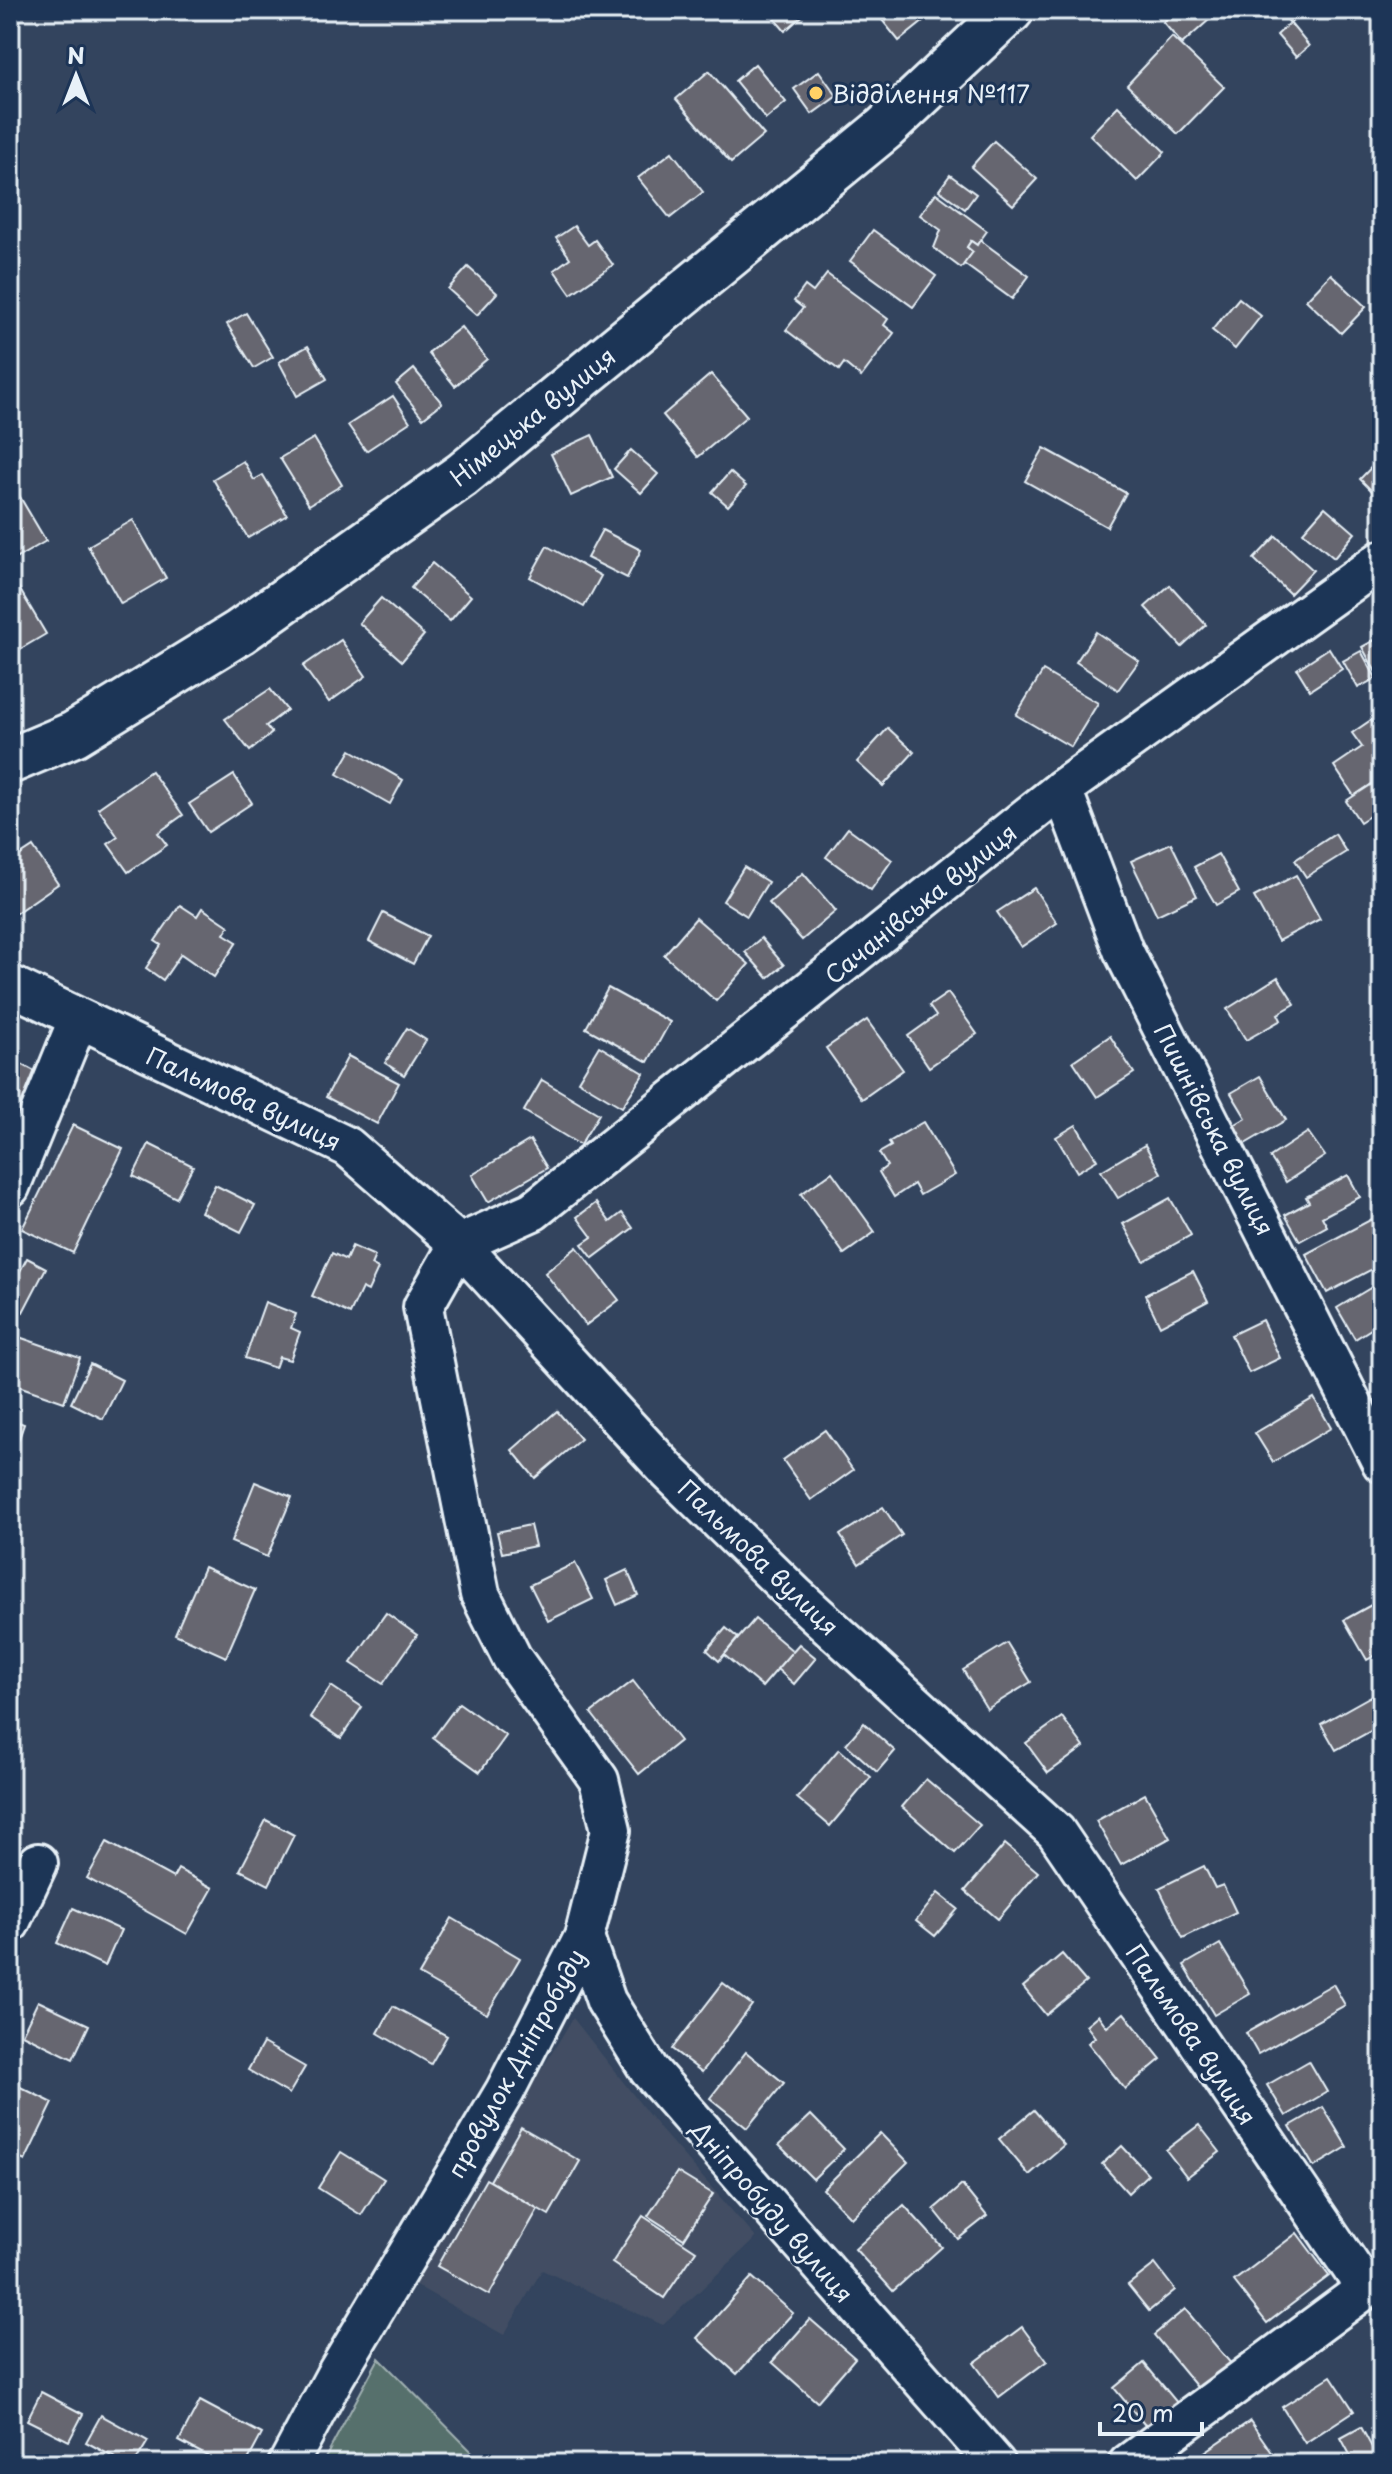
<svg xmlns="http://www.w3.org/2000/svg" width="1392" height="2474" font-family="'Playpen Sans',sans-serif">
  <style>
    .built { fill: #424e63 }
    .green { fill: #57706c; stroke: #a0b0b2; stroke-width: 2 }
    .building { fill: #666670; stroke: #e8f1f8; stroke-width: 2 }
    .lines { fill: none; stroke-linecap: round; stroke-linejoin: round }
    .street-casing { stroke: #e8f1f8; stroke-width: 44 }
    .secondary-casing { stroke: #e8f1f8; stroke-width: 50 }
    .street { stroke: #1d3557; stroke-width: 38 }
    .secondary { stroke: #1d3557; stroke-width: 44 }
    .poi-dot { fill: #ffd166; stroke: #1d3557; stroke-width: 3 }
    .labels { text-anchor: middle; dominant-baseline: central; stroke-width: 6; stroke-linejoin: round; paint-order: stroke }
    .poi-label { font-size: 24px; fill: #e8f1f8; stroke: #1d3557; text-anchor: start }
    .street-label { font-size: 24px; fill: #e8f1f8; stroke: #1d3557 }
  </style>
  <rect width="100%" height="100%" fill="#33445e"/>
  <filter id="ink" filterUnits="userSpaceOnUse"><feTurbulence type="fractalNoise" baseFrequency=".0125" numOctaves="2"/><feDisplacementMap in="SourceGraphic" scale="16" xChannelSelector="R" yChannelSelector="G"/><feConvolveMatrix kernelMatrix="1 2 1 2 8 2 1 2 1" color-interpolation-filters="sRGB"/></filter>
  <g filter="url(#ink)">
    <path class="built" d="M573 2018 660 2129 756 2238 663 2325 542 2270 504 2335 412 2283Z"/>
    <path class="green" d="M379 2358 484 2464H322Z"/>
    <g class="building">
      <path d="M767 10H809L785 31Z"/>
      <path d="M874 10H916L924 21 899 41Z"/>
      <path d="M1177 10H1218L1219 11 1182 44 1163 22Z"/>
      <path d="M1280 10H1308L1290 23Z"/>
      <path d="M1290 23 1309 46 1296 57 1277 35Z"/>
      <path d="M1172 37 1224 87 1178 134 1127 85Z"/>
      <path d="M755 64 786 102 766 119 735 81Z"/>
      <path d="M709 71 764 135 731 163 676 99Z"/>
      <path d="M819 71 837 96 812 114 794 89Z"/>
      <path d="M1118 106 1165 152 1137 181 1090 135Z"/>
      <path d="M994 141 1037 179 1013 205 971 167Z"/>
      <path d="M672 152 703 192 670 218 638 178Z"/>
      <path d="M950 175 976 194 965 209 939 190Z"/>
      <path d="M936 193 987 231 977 245 971 241 967 247 973 252 961 268 934 248 941 230 920 215Z"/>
      <path d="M574 226 588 245 595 240 613 265 571 294 554 270 570 258 556 238Z"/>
      <path d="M873 230 936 276 913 307 850 261Z"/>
      <path d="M980 240 1029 276 1012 299 964 264 973 252 967 247 971 241 977 245Z"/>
      <path d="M468 267 497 293 477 315 448 289Z"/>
      <path d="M827 274 888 319 884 325 894 333 861 377 844 363 839 370 786 330 803 308 794 301 805 286 813 292Z"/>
      <path d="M1331 274 1366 307 1341 333 1306 300Z"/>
      <path d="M1239 298 1261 316 1235 349 1212 330Z"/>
      <path d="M246 313 273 357 254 368 227 324Z"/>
      <path d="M461 327 487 359 455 386 428 353Z"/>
      <path d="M308 346 327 379 297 396 279 362Z"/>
      <path d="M414 369 442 403 423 418 396 384Z"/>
      <path d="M711 374 747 416 698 457 663 415Z"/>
      <path d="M393 396 410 422 366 451 348 425Z"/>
      <path d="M592 435 612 477 571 496 551 454Z"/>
      <path d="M314 438 342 485 309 505 280 458Z"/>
      <path d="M1044 448 1126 493 1107 527 1025 481Z"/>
      <path d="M631 450 658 474 641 493 614 469Z"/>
      <path d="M1382 456V501L1360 479Z"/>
      <path d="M243 461 254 480 263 475 287 515 248 538 213 479Z"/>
      <path d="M730 472 746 486 728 506 712 492Z"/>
      <path d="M10 480 46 541 10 562Z"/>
      <path d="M1325 507 1355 533 1334 558 1303 532Z"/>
      <path d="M133 520 166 578 121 604 88 546Z"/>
      <path d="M602 530 641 550 627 578 587 558Z"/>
      <path d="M1276 536 1313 570 1290 594 1254 559Z"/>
      <path d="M547 546 601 576 584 607 530 577Z"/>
      <path d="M432 563 471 596 450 621 411 588Z"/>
      <path d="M13 578 46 634 10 655V580Z"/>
      <path d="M1170 585 1206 625 1182 647 1145 607Z"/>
      <path d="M381 598 424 635 402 661 359 623Z"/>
      <path d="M1096 632 1139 661 1118 690 1076 662Z"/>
      <path d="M1382 636V674L1378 676 1362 647Z"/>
      <path d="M341 640 366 676 329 702 303 666Z"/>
      <path d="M1329 648 1342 669 1310 690 1297 669Z"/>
      <path d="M1361 651 1376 678 1358 688 1343 661Z"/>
      <path d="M1043 671 1098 703 1071 747 1016 715Z"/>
      <path d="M270 689 287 710 266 726 272 733 250 751 225 719Z"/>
      <path d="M1371 720 1375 727 1382 723V777L1354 796 1334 766 1362 747 1352 733Z"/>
      <path d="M888 728 914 752 883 786 857 762Z"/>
      <path d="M351 750 403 780 390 804 337 774Z"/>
      <path d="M151 771 183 815 158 833 167 845 128 872 108 844 118 837 98 808Z"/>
      <path d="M234 775 252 803 208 832 189 804Z"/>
      <path d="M1380 779 1382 808 1360 822 1346 801Z"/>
      <path d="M848 828 892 860 871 890 826 857Z"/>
      <path d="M1335 834 1346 852 1306 877 1295 860Z"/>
      <path d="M1171 843 1197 896 1157 915 1131 861Z"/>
      <path d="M33 847 58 884 10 917V862Z"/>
      <path d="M1218 854 1239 892 1216 905 1194 867Z"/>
      <path d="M744 867 768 882 747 916 723 901Z"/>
      <path d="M803 873 836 911 802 940 769 903Z"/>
      <path d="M1296 875 1320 919 1278 941 1254 897Z"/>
      <path d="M1034 888 1057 923 1021 947 997 912Z"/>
      <path d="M180 905 197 916 202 908 229 926 224 934 237 942 214 977 181 954 163 980 146 968 161 945 155 941Z"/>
      <path d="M383 913 428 936 413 964 369 941Z"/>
      <path d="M696 918 749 964 716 1001 664 955Z"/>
      <path d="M761 938 784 965 768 978 745 952Z"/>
      <path d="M1278 977 1295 1004 1278 1014 1281 1020 1246 1040 1227 1009Z"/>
      <path d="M608 988 670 1022 648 1062 586 1028Z"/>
      <path d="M948 993 977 1034 929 1067 908 1036 936 1016 929 1006Z"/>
      <path d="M867 1020 903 1070 862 1099 826 1048Z"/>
      <path d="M407 1028 426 1040 404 1075 385 1063Z"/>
      <path d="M1110 1036 1134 1073 1097 1097 1073 1061Z"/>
      <path d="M599 1046 644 1073 622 1107 578 1081Z"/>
      <path d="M348 1056 399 1083 377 1124 326 1097Z"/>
      <path d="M10 1058 42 1075 24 1107 10 1100Z"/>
      <path d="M1260 1076 1286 1120 1245 1144 1234 1125 1246 1118 1231 1093Z"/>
      <path d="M542 1080 599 1114 580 1145 524 1111Z"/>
      <path d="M923 1122 955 1175 920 1195 914 1184 894 1197 879 1172 887 1166 879 1153 891 1146 889 1142Z"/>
      <path d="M73 1125 123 1149 73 1253 22 1229Z"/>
      <path d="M1076 1125 1097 1160 1077 1172 1056 1137Z"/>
      <path d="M1308 1132 1325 1156 1286 1182 1270 1157Z"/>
      <path d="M530 1140 547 1168 488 1202 472 1175Z"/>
      <path d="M149 1144 193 1166 176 1198 133 1176Z"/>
      <path d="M1145 1145 1161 1173 1118 1198 1101 1171Z"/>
      <path d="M832 1172 875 1232 844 1254 801 1194Z"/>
      <path d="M1348 1175 1360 1197 1322 1217 1327 1226 1300 1241 1285 1215 1309 1202 1306 1197Z"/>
      <path d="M215 1185 255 1205 241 1232 201 1212Z"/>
      <path d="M1170 1198 1191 1235 1144 1261 1123 1224Z"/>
      <path d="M596 1203 610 1222 622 1213 633 1228 593 1258 582 1244 592 1237 577 1217Z"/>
      <path d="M1372 1219 1382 1237V1264L1327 1293 1306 1254Z"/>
      <path d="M352 1246 375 1256 371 1265 378 1269 368 1291 362 1288 350 1314 312 1296 332 1253 346 1260Z"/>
      <path d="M577 1247 619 1300 586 1325 545 1273Z"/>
      <path d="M27 1258 46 1268 23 1312 10 1306V1290Z"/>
      <path d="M1193 1271 1208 1301 1160 1326 1145 1295Z"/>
      <path d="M1382 1281V1322L1355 1339 1337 1308Z"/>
      <path d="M265 1302 296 1314 291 1328 300 1332 290 1360 279 1357 275 1368 245 1358Z"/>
      <path d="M1262 1320 1280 1358 1249 1373 1231 1335Z"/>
      <path d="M19 1337 80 1358 64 1402 10 1383V1364Z"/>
      <path d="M90 1364 122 1380 103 1419 71 1403Z"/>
      <path d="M1314 1398 1331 1428 1273 1462 1255 1433Z"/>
      <path d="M557 1411 581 1439 535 1478 512 1450Z"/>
      <path d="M10 1419 24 1424 14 1453 10 1452Z"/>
      <path d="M825 1430 853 1470 811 1500 783 1460Z"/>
      <path d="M255 1482 292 1497 267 1557 231 1542Z"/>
      <path d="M883 1507 902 1535 859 1564 840 1535Z"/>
      <path d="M530 1525 535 1546 502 1553 497 1532Z"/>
      <path d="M575 1563 593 1599 548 1621 530 1585Z"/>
      <path d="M204 1567 255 1590 226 1657 175 1634Z"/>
      <path d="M627 1570 638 1595 617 1605 606 1580Z"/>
      <path d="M1382 1599V1652L1367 1660 1344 1620Z"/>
      <path d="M386 1613 417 1635 383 1684 351 1663Z"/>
      <path d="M755 1619 793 1651 762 1687 724 1655Z"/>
      <path d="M726 1628 738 1638 719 1661 707 1650Z"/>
      <path d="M1007 1643 1031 1682 987 1709 963 1670Z"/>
      <path d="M799 1644 816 1658 794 1684 777 1669Z"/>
      <path d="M633 1681 680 1741 639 1774 591 1713Z"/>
      <path d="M331 1686 362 1707 341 1738 310 1717Z"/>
      <path d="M1371 1696 1382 1716V1725L1336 1750 1321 1724Z"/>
      <path d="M459 1703 506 1736 480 1772 433 1738Z"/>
      <path d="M1062 1717 1084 1747 1048 1773 1026 1743Z"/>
      <path d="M864 1723 895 1751 877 1772 846 1744Z"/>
      <path d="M839 1749 871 1777 830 1826 797 1798Z"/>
      <path d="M926 1779 980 1825 955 1853 902 1807Z"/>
      <path d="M1145 1794 1170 1838 1121 1865 1096 1821Z"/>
      <path d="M266 1820 294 1835 269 1885 240 1870Z"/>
      <path d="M107 1842 173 1878 178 1869 213 1888 187 1934 87 1878Z"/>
      <path d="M1005 1844 1038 1872 998 1919 965 1891Z"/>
      <path d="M1204 1866 1215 1888 1223 1885 1236 1912 1183 1938 1159 1888Z"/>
      <path d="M938 1893 958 1909 935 1936 916 1921Z"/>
      <path d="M73 1908 121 1930 105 1966 57 1943Z"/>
      <path d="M452 1918 520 1958 487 2014 419 1975Z"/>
      <path d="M1220 1944 1250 1994 1214 2015 1184 1965Z"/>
      <path d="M1062 1954 1086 1982 1046 2015 1023 1987Z"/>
      <path d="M723 1983 752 2005 702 2072 672 2049Z"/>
      <path d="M1333 1984 1345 2005 1258 2054 1246 2033Z"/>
      <path d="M38 2001 89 2025 73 2059 22 2034Z"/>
      <path d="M393 2006 447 2036 431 2064 378 2033Z"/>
      <path d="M1124 2013 1161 2059 1125 2089 1088 2043 1095 2037 1086 2025 1098 2015 1107 2027Z"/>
      <path d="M263 2043 305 2067 289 2094 248 2070Z"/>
      <path d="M746 2052 784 2083 747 2128 710 2098Z"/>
      <path d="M1309 2061 1327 2092 1286 2116 1267 2085Z"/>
      <path d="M10 2082 53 2103 25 2161 10 2154Z"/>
      <path d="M1323 2107 1347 2147 1314 2167 1290 2126Z"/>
      <path d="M1034 2110 1064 2145 1029 2175 999 2139Z"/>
      <path d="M811 2115 844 2149 813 2179 779 2145Z"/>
      <path d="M1199 2125 1220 2152 1187 2177 1166 2150Z"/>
      <path d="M521 2127 580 2161 549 2215 490 2181Z"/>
      <path d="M880 2133 908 2162 851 2218 823 2189Z"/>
      <path d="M1122 2146 1148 2174 1128 2193 1102 2164Z"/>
      <path d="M341 2152 384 2179 361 2215 318 2188Z"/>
      <path d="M677 2172 713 2194 684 2239 648 2216Z"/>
      <path d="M486 2179 538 2209 489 2295 437 2266Z"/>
      <path d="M962 2185 987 2216 958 2239 934 2209Z"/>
      <path d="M904 2205 942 2247 893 2291 855 2249Z"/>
      <path d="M643 2216 696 2251 664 2298 612 2263Z"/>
      <path d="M1297 2233 1329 2276 1267 2323 1234 2281Z"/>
      <path d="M1155 2264 1175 2290 1149 2311 1128 2285Z"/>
      <path d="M752 2277 793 2313 737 2374 697 2338Z"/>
      <path d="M1185 2309 1233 2366 1201 2392 1154 2335Z"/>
      <path d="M810 2319 855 2358 817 2402 772 2362Z"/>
      <path d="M1022 2327 1047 2361 999 2397 974 2363Z"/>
      <path d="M1144 2363 1179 2405 1149 2430 1114 2388Z"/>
      <path d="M1331 2376 1354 2411 1305 2443 1282 2407Z"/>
      <path d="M41 2392 83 2414 69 2441 27 2420Z"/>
      <path d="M200 2401 262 2434 246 2464H222L179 2441Z"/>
      <path d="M101 2415 148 2441 134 2464H126L86 2442Z"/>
      <path d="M1250 2421 1280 2464H1200L1196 2458Z"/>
      <path d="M1361 2427 1381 2464H1355L1341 2438Z"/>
    </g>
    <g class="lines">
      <defs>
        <g id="street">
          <path d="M1062 789 1123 950 1382 1463"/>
          <path d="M10 985 348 1147 459 1244 669 1472 795 1595 1056 1832 1366 2289"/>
          <path d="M10 1187 78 1020"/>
          <path d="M10 1923 38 1863"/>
          <path d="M584 1937 606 2001 649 2070 996 2464"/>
          <path d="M288 2464 335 2376 505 2091 584 1937 611 1830 599 1780 512 1658 480 1594 423 1307 459 1244 533 1211 1062 789 1382 560"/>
          <path d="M1128 2464 1382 2277"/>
        </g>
        <path id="secondary" d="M10 761 74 734 240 632 462 475 884 129 1011 10"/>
      </defs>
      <use href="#street" class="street-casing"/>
      <use href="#secondary" class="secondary-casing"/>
      <use href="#street" class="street"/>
      <use href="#secondary" class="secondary"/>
    </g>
  </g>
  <circle class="poi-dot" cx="816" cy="93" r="8"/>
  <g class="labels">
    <g class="poi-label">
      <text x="832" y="93">Відділення №117</text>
    </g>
    <g class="street-label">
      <text transform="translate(532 416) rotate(-39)">Німецька вулиця</text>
      <text transform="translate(920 903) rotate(-39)">Сачанівська вулиця</text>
      <text transform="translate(244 1098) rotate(25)">Пальмова вулиця</text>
      <text transform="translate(1215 1129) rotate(63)">Пишнівська вулиця</text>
      <text transform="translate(759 1557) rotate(44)">Пальмова вулиця</text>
      <text transform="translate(1192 2034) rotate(56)">Пальмова вулиця</text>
      <text transform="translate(515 2063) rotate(-61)">провулок Дніпробуду</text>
      <text transform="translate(773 2211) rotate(49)">Дніпробуду вулиця</text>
    </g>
  </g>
  <rect width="1392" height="2474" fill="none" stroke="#1d3557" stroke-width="40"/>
  <rect x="20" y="20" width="1352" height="2434" fill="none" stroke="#e8f1f8" stroke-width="3" filter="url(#ink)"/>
  <g transform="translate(76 76)" stroke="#1d3557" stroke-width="6" paint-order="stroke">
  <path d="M0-6L14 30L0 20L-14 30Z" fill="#e8f1f8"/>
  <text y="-12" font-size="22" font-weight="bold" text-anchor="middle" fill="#e8f1f8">N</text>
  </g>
  <path d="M1100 2422v12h102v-12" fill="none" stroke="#e8f1f8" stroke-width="4"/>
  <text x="1112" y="2422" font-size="24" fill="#e8f1f8" stroke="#1d3557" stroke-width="6" paint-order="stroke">20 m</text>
</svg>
